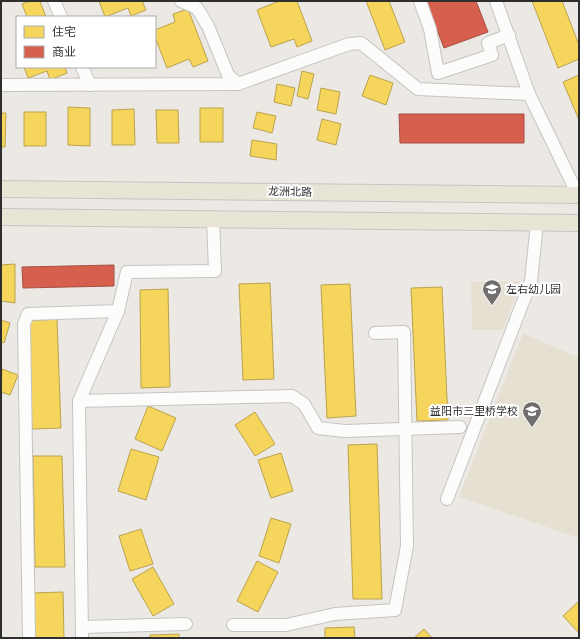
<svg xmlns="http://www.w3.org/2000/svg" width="580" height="639" font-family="Signika,'Noto Sans SC',sans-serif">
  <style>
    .education { fill: #e6e0d3 }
    .homes { fill: #f6d55c; stroke: #baa34e }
    .shops { fill: #d6604d; stroke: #a45144 }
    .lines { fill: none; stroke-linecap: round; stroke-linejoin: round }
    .minor-casing { stroke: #c5c4c5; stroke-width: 14 }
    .major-casing { stroke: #c6c5c4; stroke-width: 18 }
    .minor { stroke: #fcfcfb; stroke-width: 12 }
    .major { stroke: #e8e4d6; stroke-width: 16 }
    .labels { text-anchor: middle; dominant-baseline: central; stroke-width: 4; stroke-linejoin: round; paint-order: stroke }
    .street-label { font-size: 11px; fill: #2e2e2e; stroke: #fff }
    .poi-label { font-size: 11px; fill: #2e2e2e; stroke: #fff; text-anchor: start }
  </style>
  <rect width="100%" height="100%" fill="#ece8e4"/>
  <g class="education">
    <path d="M521 281 503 330H472L471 282Z"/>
    <path d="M523 333 579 358V538L459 497Z"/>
  </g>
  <g class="homes">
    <path d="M31 1H40L46 17H27L22 4Z"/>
    <path d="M99 1H142L146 10 131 16 128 8 105 17Z"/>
    <path d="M279 1H297L312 41 297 47 294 39 271 47 257 10Z"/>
    <path d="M366 1H389L405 42 385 50Z"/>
    <path d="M532 1H562L579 45V59L558 68Z"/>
    <path d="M188 9 208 61 193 67 189 59 167 68 155 37V30L175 22 173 14Z"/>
    <path d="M24 67H65L67 73 50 80 47 71 28 78Z"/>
    <path d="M302 71 314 74 308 99 297 96Z"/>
    <path d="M370 75 393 83 386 105 362 96Z"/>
    <path d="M579 75V120L563 82Z"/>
    <path d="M277 84 295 88 291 106 274 102Z"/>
    <path d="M321 88 340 92 336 114 317 110Z"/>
    <path d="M68 107 90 108V146L68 145Z"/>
    <rect x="200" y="108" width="23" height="34"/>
    <path d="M134 109 135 145H112V110Z"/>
    <path d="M156 110H178L179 143H157Z"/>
    <rect x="24" y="112" width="22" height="34"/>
    <path d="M257 112 276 116 272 133 253 128Z"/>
    <path d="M1 113H6L5 147H1Z"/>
    <path d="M322 119 341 124 336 145 317 140Z"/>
    <path d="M252 140 277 144 276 160 250 156Z"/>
    <path d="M15 264V303L1 301V265Z"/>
    <path d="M270 283 274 379 243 380 239 284Z"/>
    <path d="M350 284 356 416 327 418 321 285Z"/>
    <path d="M442 287 448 420 417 421 411 288Z"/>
    <path d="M168 289 170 387 141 388 140 290Z"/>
    <path d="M57 319 61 428 32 429 28 321Z"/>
    <path d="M1 320 10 323 4 343 1 342Z"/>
    <path d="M2 369 18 375 10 395 1 392Z"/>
    <path d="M148 406 176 418 162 451 135 439Z"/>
    <path d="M255 412 275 444 255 456 235 425Z"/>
    <path d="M377 444 382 599H353L348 445Z"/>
    <path d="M131 449 159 457 146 500 118 491Z"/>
    <path d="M281 453 293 491 271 498 258 460Z"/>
    <path d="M33 456H62L65 567H35Z"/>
    <path d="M271 518 291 524 279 563 259 556Z"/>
    <path d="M141 529 153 564 130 571 119 536Z"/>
    <path d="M257 561 278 572 258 612 237 601Z"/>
    <path d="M153 567 174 604 153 616 132 579Z"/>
    <path d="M63 592 64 638H35L33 593Z"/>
    <path d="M578 602 579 603V633L563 616Z"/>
    <path d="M354 627 355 638H325V628Z"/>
    <path d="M424 629 432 638H414Z"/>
    <path d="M179 634V638H150V635Z"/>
  </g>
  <g class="shops">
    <path d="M426 1H476L488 32 444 48Z"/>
    <path d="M399 114H524V143H400Z"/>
    <path d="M114 265V286L23 288 22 267Z"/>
  </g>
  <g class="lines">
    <defs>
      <g id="minor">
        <path d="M54 1 61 17"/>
        <path d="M181 1 197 8 208 26 228 75 238 84"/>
        <path d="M420 1 430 29 438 73 492 55 488 43 509 35"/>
        <path d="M496 1 529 94"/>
        <path d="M82 67 90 85"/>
        <path d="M1 85 238 84 349 44 361 43 418 89 529 94 578 195"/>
        <path d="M118 311 79 401 292 396 304 404 318 428 345 431 460 427"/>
        <path d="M79 401 82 638"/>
        <path d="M447 499 531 281 537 223"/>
        <path d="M233 625H286L335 614 395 610 407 546 404 332 375 333"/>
        <path d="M82 627 186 624"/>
        <path d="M29 638 24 324 28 314 118 311 127 272 215 271 213 219"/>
      </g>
      <g id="major">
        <path d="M1 189 579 195"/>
        <path d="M1 217 579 223"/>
      </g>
    </defs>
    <use href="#minor" class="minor-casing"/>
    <use href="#major" class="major-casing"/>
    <use href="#minor" class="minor"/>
    <use href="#major" class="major"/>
  </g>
  <defs>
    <symbol id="school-pin" viewBox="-11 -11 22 30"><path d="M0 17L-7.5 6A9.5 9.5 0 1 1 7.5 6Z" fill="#706f6e" stroke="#fff"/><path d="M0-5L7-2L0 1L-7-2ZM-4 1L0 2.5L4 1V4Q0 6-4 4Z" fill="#fff"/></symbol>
  </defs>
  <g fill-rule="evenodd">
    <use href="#school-pin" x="481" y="278" width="22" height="30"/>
    <use href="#school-pin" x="521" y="400" width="22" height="30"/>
  </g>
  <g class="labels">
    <g class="street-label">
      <text transform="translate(290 192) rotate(1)">龙洲北路</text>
    </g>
    <g class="poi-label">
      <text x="506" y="289">左右幼儿园</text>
      <text x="518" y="411" text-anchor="end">益阳市三里桥学校</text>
    </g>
  </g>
  <rect width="580" height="639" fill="none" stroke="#2e2e2e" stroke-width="4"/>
  <rect x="16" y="16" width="140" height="52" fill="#ffffff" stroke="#ababab"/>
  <rect x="24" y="26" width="20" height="12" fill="#f6d55c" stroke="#ababab"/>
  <text x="52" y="36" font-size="12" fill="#2e2e2e">住宅</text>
  <rect x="24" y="46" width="20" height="12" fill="#d6604d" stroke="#ababab"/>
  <text x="52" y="56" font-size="12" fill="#2e2e2e">商业</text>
</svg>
